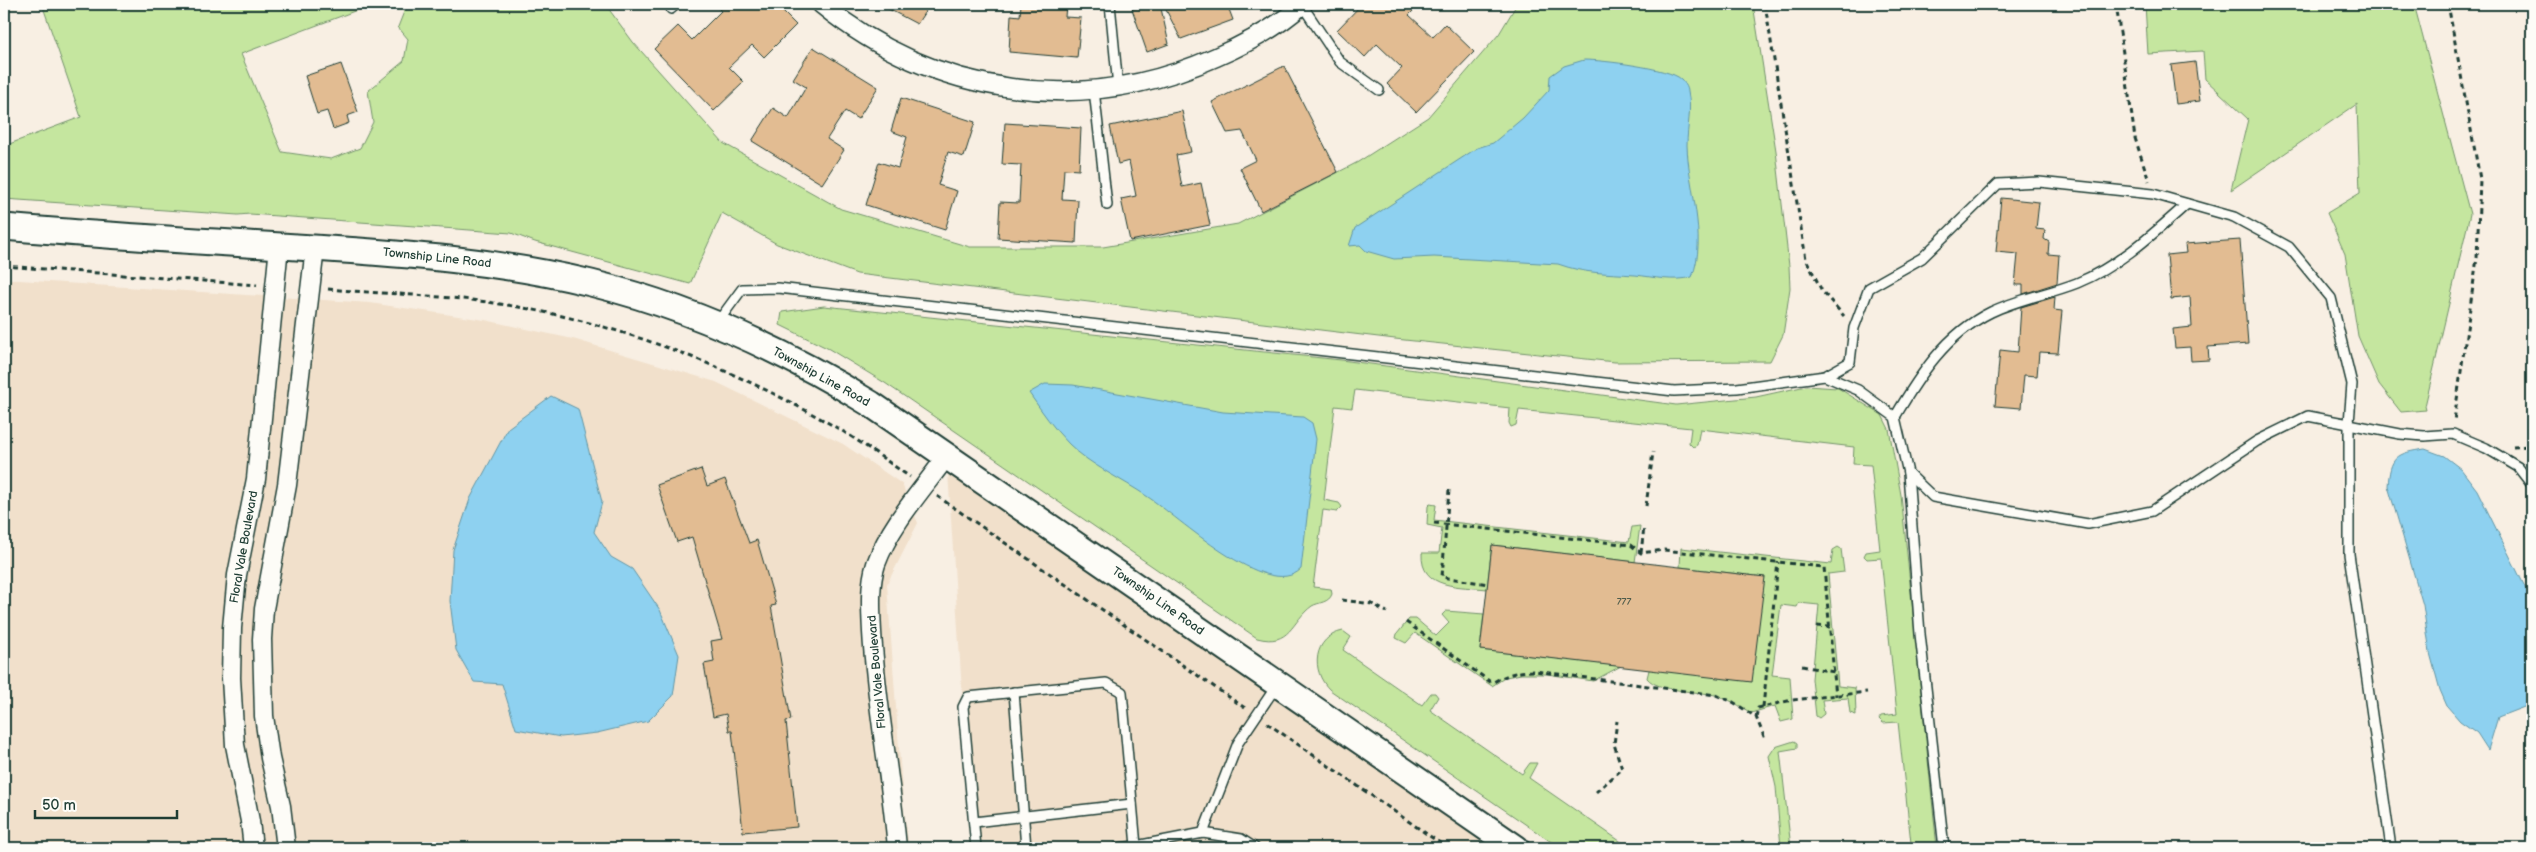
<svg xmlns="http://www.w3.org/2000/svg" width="2536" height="852" font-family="'Balsamiq Sans',sans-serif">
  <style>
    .built { fill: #f1e0cb }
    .green { fill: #c5e69f; stroke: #72926a }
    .water { fill: #8ed1f0; stroke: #6296a5 }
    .building { fill: #e2bc92; stroke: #1f3d34 }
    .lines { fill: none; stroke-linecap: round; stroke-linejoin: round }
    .lane-casing { stroke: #1f3d34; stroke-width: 12 }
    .street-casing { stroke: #1f3d34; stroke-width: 21 }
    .secondary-casing { stroke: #1f3d34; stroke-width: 29 }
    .path { stroke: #1f3d34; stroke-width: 3; stroke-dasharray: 5 4; stroke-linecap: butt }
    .lane { stroke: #fdfcf7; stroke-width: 9 }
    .street { stroke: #fdfcf7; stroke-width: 18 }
    .secondary { stroke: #fdfcf7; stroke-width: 25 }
    .labels { text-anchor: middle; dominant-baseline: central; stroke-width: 5; stroke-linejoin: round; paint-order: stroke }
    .number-label { font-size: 10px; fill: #505d4c }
    .street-label { font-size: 12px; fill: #1f3d34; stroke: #fdfcf7 }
  </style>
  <rect width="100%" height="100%" fill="#f8efe3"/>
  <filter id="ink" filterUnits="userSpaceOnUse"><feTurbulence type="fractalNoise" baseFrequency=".02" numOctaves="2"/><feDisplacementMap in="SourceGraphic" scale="10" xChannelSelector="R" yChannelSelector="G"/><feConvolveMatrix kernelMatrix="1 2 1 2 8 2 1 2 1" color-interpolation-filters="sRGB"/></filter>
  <g filter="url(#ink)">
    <g class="built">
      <path d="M4 279 370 303 485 320 573 339 716 382 843 444 902 484 918 523 887 584 903 803 909 848H4Z"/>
      <path d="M947 456 1516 848H977L963 707Z"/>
    </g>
    <g class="green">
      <path d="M42 4H373L241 54 282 152 331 159 360 148 373 122 368 91 404 61 408 39 398 27 407 4H605L633 42 723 143 841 209 970 247H1103L1238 224 1358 162 1428 117 1499 34 1517 4H1753L1776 151 1789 266 1790 288 1783 335 1770 361 1615 362 1395 339 857 274 777 244 722 213 690 284 535 242 511 233 250 214 238 215 4 199V146L81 117Z"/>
      <path d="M2145 4H2414L2470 214 2425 406 2426 410 2401 412 2379 384 2358 336 2345 254 2327 213 2360 193 2357 104 2231 190 2248 119 2205 79 2203 51 2148 54Z"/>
      <path d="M824 306 1341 360 1676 405 1756 397 1806 386 1838 388 1882 415 1889 429 1901 495 1937 848H1894L1896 845 1911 843 1898 722 1883 723 1879 719 1881 716 1897 714 1881 558 1867 559 1864 556 1866 552 1880 550 1871 465 1853 464 1854 447 1700 429 1697 445 1693 447 1689 443 1691 428 1519 410 1516 425 1511 427 1509 423 1510 408 1355 390 1352 408 1335 406 1324 500 1339 503 1342 507 1337 512 1323 510 1313 587 1331 589 1332 594C1329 603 1319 602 1312 606 1291 621 1291 647 1257 638L885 383 829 349 780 325 782 312Z"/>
      <path d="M1430 504 1436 505 1434 520 1629 542 1632 527 1640 526 1635 562 1492 545 1487 589C1461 586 1420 590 1422 553H1439L1442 528 1427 525 1428 506Z"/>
      <path d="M1838 547 1841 549 1844 572 1828 574 1838 686 1855 688 1856 715 1850 713 1848 698 1822 700 1824 714 1819 718 1816 716 1812 679 1819 605 1799 603 1797 607 1781 605 1772 675 1790 677 1793 719 1781 722 1775 706 1751 713C1740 706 1729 699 1715 695 1698 691 1658 692 1647 678L1649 670 1764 577 1680 567 1681 548 1831 564 1833 550Z"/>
      <path d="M1446 611 1484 614 1480 650 1621 666 1593 681 1547 674H1521L1506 677 1492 686 1415 633 1406 643 1396 638 1397 634 1409 619H1416L1436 636 1449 623 1442 615Z"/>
      <path d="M1343 631 1351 637 1343 650 1422 705 1431 693H1435L1438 697 1430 710 1522 774 1530 763H1537L1529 778 1630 848H1560L1330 690C1310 671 1313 637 1343 631Z"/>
      <path d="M1794 741 1797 743V748L1780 751 1791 848H1781L1776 787 1769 756 1775 747Z"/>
    </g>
    <g class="water">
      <path d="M1584 60C1602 60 1669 68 1681 79 1684 82 1688 87 1688 92 1692 109 1687 127 1687 145 1688 187 1708 236 1692 277 1672 282 1655 277 1635 275 1606 273 1586 274 1558 264L1434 257 1394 259 1366 251 1360 245 1349 246 1355 228 1477 148 1493 143 1523 118 1549 90 1550 76 1564 66Z"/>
      <path d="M1045 384 1073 385 1223 412 1303 417 1312 423 1316 439 1301 569C1268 602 1177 516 1148 497 1122 479 1091 466 1069 444 1054 429 1041 410 1029 393Z"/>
      <path d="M551 396 578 409 602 502 594 532 611 557 632 569 660 610 679 655 673 696 648 721 597 733 561 737 516 729 502 684 474 682 456 650 450 601 453 550 470 499 508 428Z"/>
      <path d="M2425 449 2444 456 2461 469 2477 490 2525 587 2532 606V704L2498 717 2488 750 2477 733 2460 721 2447 706 2440 690 2430 653 2423 605 2388 486C2390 457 2396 453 2425 449Z"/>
    </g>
    <g class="building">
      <path d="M714 4H775L796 25 764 57 752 45 729 67 744 82 714 111 654 49 678 26 692 40 721 11Z"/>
      <path d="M879 4H930L917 24Z"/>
      <path d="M1021 4H1066L1065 17 1081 18 1077 58 1009 52 1011 15 1020 16Z"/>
      <path d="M1146 4H1160L1169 44 1147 52 1132 9Z"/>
      <path d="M1163 4H1227L1233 20 1181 39Z"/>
      <path d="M1362 4H1420L1409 15 1433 37 1445 24 1474 52 1416 112 1387 84 1402 68 1377 44 1365 57 1337 30Z"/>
      <path d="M813 47 878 87 858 119 845 111 827 139 844 150 822 184 752 141 773 108 788 118 806 87 793 79Z"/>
      <path d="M2195 62 2200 101 2176 104 2171 65Z"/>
      <path d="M341 64 358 112 347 116 349 123 333 129 327 111 317 114 305 76Z"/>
      <path d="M1284 66 1338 172 1261 211 1240 168 1256 160 1242 131 1227 133 1212 102Z"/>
      <path d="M901 98 975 122 964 157 948 152 938 185 957 191 945 230 866 205 879 162 898 168 907 137 891 131Z"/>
      <path d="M1182 111 1191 152 1176 155 1182 187 1201 183 1210 225 1130 241 1121 199 1136 196 1129 161 1118 164 1110 126Z"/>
      <path d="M1005 123 1081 128 1079 170 1064 169 1062 199 1078 200 1076 243 998 238 1000 202 1019 203 1021 165 1002 164Z"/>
      <path d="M2001 198 2039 202 2036 229 2045 230 2044 239 2049 242 2048 254 2059 255 2057 283 2023 294V285H2015L2018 254 1996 252Z"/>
      <path d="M2240 240 2248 344 2208 347 2209 360 2191 361 2190 347 2175 348 2173 329 2192 327 2190 297 2171 299 2167 255 2186 253 2185 244Z"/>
      <path d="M2055 297 2054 310 2062 311 2058 353 2039 352 2037 376 2024 375 2021 408 1995 406 2000 350 2018 352 2021 307Z"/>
      <path d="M701 469 707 486 725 479 749 543 757 540 776 605 771 606 791 720 786 721 797 827 743 832 732 731H729L726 714 713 717 704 664 714 662 711 641 722 639 692 537 677 542 657 485Z"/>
      <path d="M1492 545 1765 577 1752 682 1480 650Z"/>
    </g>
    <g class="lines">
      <defs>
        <g id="lane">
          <path d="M1110 4 1118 87"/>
          <path d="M1302 5 1340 62 1379 90"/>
          <path d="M671 9 677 4"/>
          <path d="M1094 90 1107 205"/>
          <path d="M717 323 742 289 778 288 1674 391 1737 388 1825 376 1850 362 1854 328 1869 288 1922 258 1998 184 2039 182 2153 194 2234 217 2289 247 2331 298 2352 384 2349 423V554L2391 848"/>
          <path d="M1825 376 1858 390 1895 417 1908 473 1933 497 2088 524 2152 511 2257 441 2308 416 2400 434 2424 436 2453 434 2486 448 2518 467 2532 485"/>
          <path d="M1895 417C1919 376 1946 334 1991 312 2018 299 2049 294 2077 283 2119 266 2153 234 2187 204"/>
          <path d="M1908 473 1920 634 1944 848"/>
          <path d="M1014 692 1026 848"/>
          <path d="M974 822 1132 804"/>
          <path d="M1203 833 1241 839 1255 848"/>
          <path d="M976 848 963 707 968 697 1106 683 1122 692 1136 846 1203 833 1238 743 1277 685"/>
          <path d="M1117 848 1136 846"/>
        </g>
        <g id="street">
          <path d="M821 4C935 97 1082 117 1216 57 1248 43 1278 27 1303 4"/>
          <path d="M253 848 250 821 235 745 231 678 232 628 237 575 256 479 279 246"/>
          <path d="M286 848 281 806 270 758 264 716 262 639 264 609 287 485 315 248"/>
          <path d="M897 848C891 776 876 705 872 632 871 611 869 585 876 564 890 525 922 490 947 456"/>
        </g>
        <path id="secondary" d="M4 227C107 236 211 242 314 248 407 254 500 261 591 283 689 307 785 351 871 404L1516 848"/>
      </defs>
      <use href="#lane" class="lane-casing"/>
      <use href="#street" class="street-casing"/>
      <use href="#secondary" class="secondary-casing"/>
      <g class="path">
        <path d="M1765 4 1806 259 1822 291 1844 316"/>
        <path d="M2116 4 2135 138 2149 181"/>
        <path d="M2448 4 2480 179 2477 258 2454 421"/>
        <path d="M4 266 257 285"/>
        <path d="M328 289C383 294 440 295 494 303 617 321 737 369 844 432 867 446 888 462 910 477"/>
        <path d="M2513 447 2532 446"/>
        <path d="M1449 490 1442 577 1488 584"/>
        <path d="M937 496 1245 708"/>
        <path d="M1646 506 1653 452"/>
        <path d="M1434 523 1631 545 1641 553 1664 550 1824 567 1836 696"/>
        <path d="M1641 553 1644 527"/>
        <path d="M1342 600 1372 604 1387 612"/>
        <path d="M1406 622 1492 683C1507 674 1518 671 1535 671L1716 695 1733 702 1756 717 1765 739"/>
        <path d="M1817 626 1830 627"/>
        <path d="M1802 666 1834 672"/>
        <path d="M1763 707 1778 562"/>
        <path d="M1756 717 1758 708 1792 700 1867 692"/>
        <path d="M1267 723 1447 848"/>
        <path d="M1596 792 1622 769 1614 744 1617 721"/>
      </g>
      <use href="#lane" class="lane"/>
      <use href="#street" class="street"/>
      <use href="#secondary" class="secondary"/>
    </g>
  </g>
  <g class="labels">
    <g class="number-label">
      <text x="1624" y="602">777</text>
    </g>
    <g class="street-label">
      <text transform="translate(437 258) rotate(6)">Township Line Road</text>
      <text transform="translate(821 377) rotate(29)">Township Line Road</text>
      <text transform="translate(244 547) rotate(-80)">Floral Vale Boulevard</text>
      <text transform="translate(1158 601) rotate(35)">Township Line Road</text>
      <text transform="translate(877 672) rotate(-95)">Floral Vale Boulevard</text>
    </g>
  </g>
  <rect width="2536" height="852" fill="none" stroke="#fdfcf7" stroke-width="20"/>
  <rect x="10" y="10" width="2516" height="832" fill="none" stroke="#1f3d34" stroke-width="2" filter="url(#ink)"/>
  <path d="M35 810v8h142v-8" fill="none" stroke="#1f3d34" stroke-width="2.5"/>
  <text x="42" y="810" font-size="15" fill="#1f3d34" stroke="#fdfcf7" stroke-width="4" paint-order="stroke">50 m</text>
</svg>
